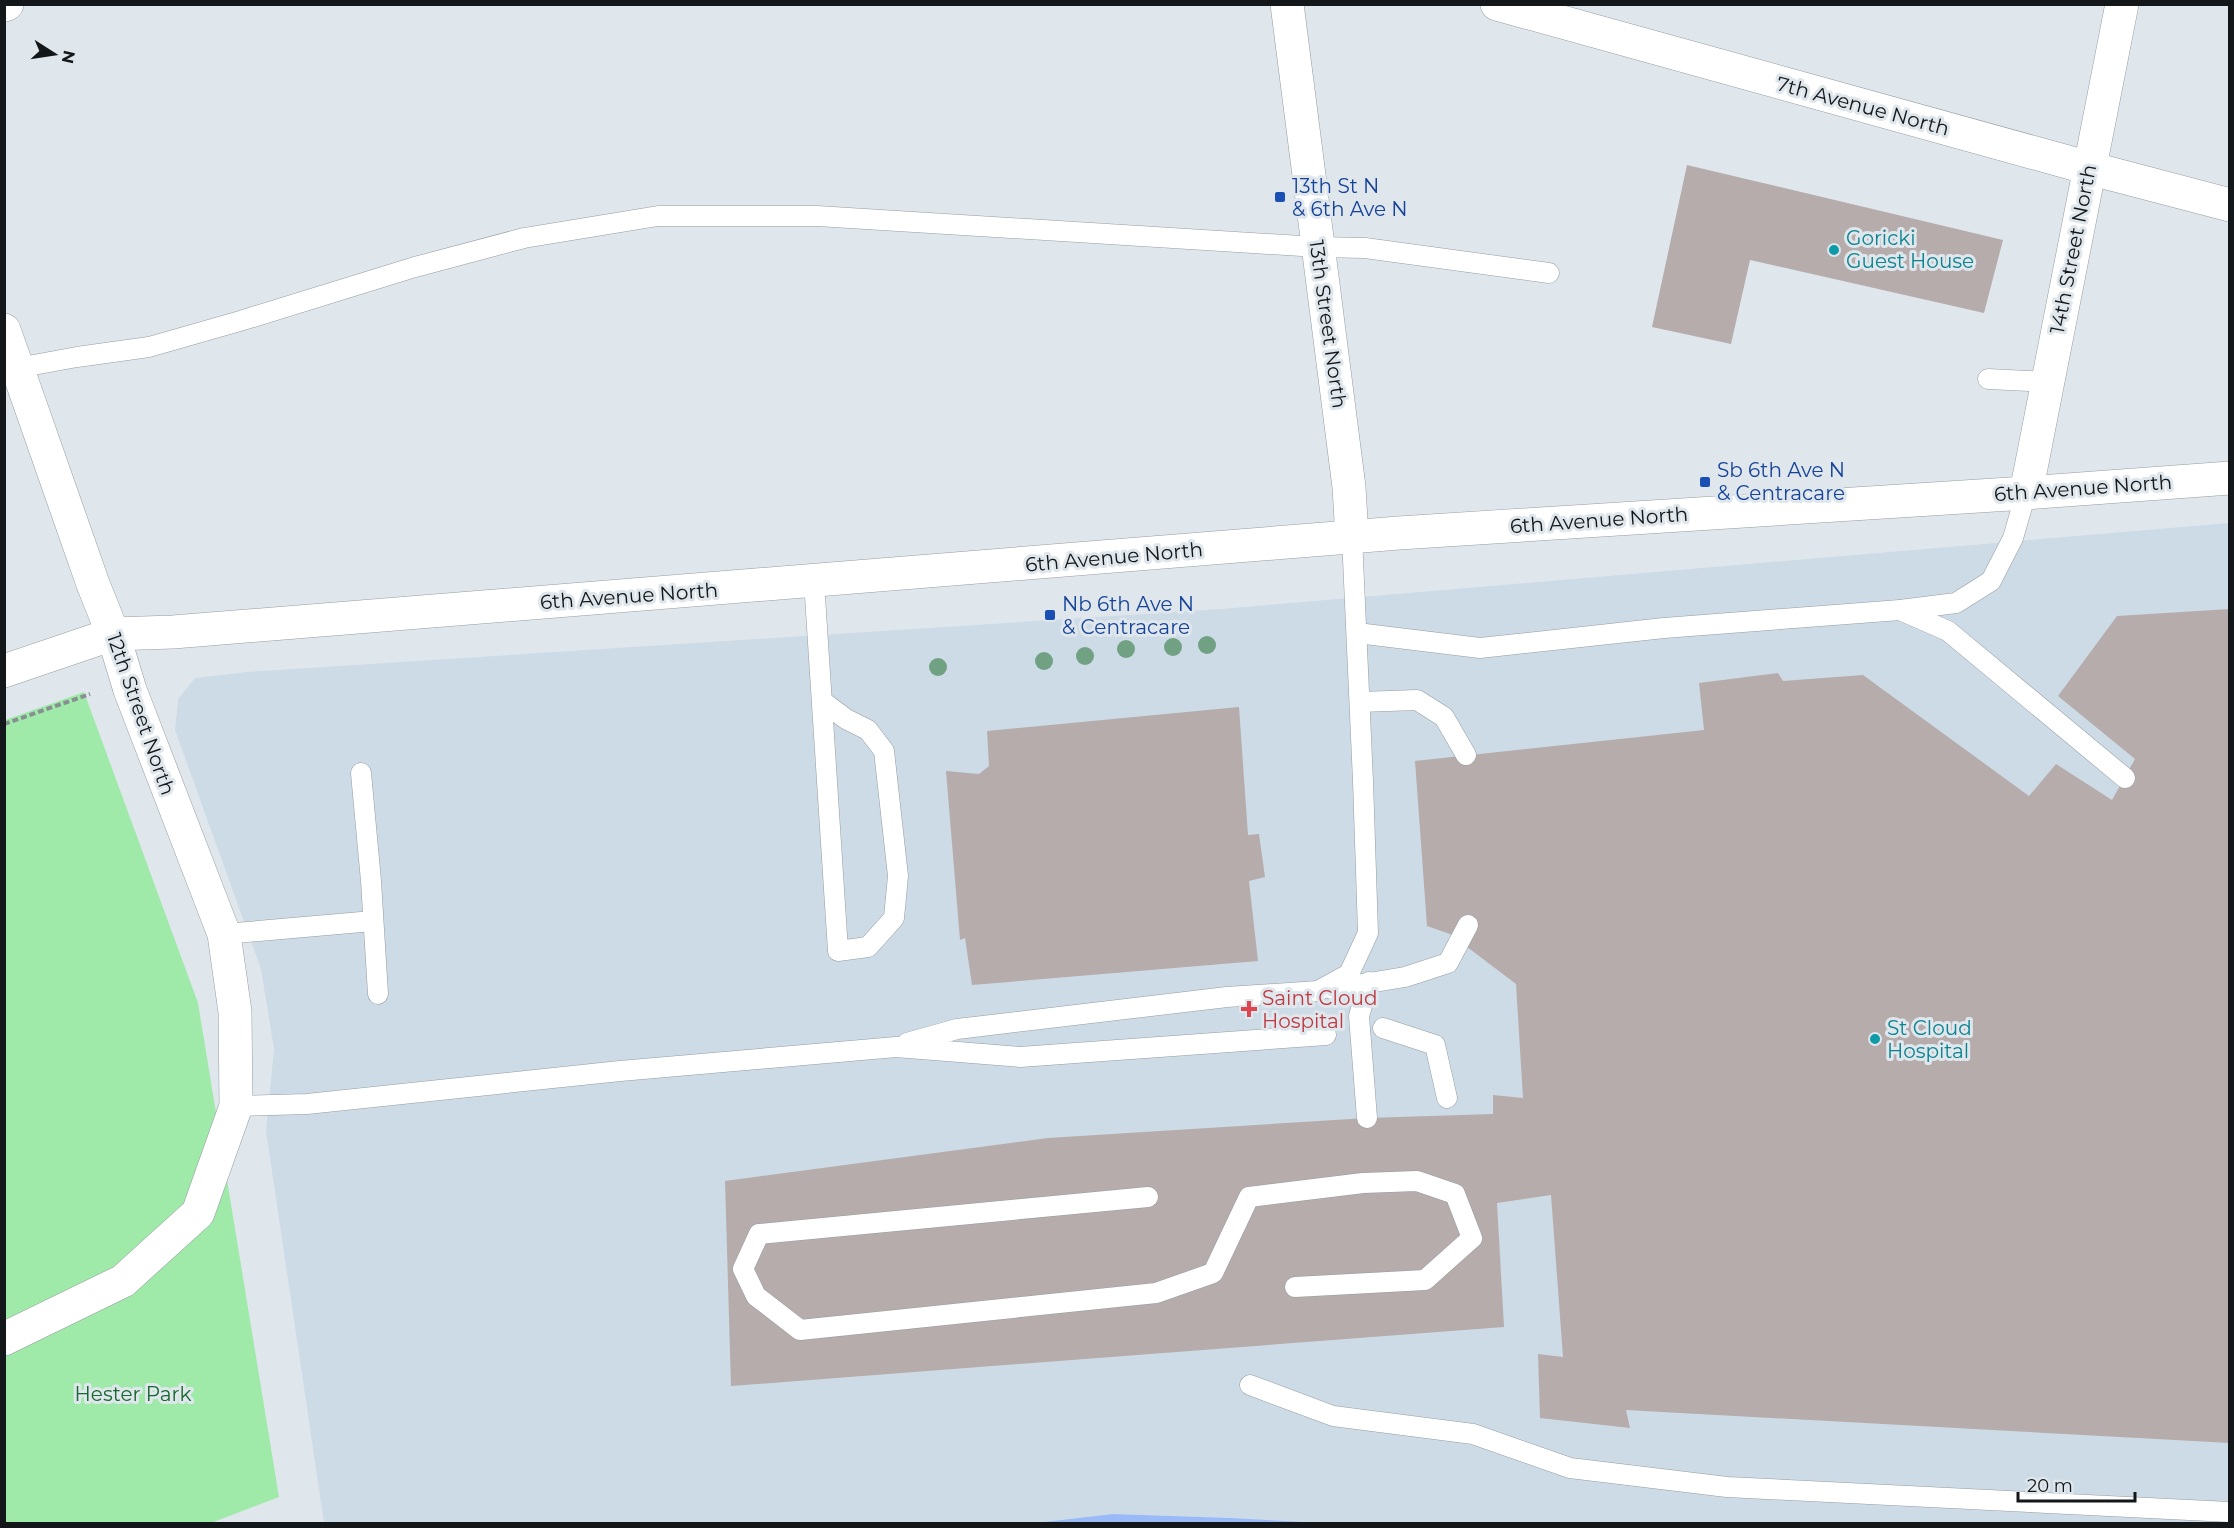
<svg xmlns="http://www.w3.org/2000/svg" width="2234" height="1528" font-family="Montserrat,sans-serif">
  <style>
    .built { fill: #cddbe6 }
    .green { fill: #9fe9a9 }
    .water { fill: #9abaf7 }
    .building { fill: #b6acab }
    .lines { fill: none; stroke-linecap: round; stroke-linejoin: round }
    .lane-casing { stroke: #959ca2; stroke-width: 21 }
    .street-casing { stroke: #959ca2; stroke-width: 34 }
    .secondary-casing { stroke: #959ca2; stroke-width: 34 }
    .path { stroke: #888e92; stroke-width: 4; stroke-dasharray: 6 3; stroke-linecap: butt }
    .lane { stroke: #fff; stroke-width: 20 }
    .street { stroke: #fff; stroke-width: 33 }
    .secondary { stroke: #fff; stroke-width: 33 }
    .tree { fill: #71a183 }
    .transit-dot { fill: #1a4fb4; stroke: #dfe7ed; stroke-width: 2 }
    .culture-dot { fill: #0f9aa8; stroke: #dfe7ed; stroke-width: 2 }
    .health-dot { fill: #e0444e; stroke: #dfe7ed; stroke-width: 2 }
    .labels { text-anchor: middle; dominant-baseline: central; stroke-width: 6; stroke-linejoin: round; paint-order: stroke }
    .street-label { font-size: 20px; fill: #141719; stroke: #dfe7ed }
    .transit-label { font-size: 20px; fill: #164399; stroke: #dfe7ed; text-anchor: start }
    .culture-label { font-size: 20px; fill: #0d838f; stroke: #dfe7ed; text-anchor: start }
    .health-label { font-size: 20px; fill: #be3a42; stroke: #dfe7ed; text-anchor: start }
    .park-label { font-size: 20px; fill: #17682d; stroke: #dfe7ed }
  </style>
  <rect width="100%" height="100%" fill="#dfe7ed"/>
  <path class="built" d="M2229 523V1523L1321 1524 1231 1518 1113 1514 1036 1524 324 1523 266 1131 274 1049 261 969 175 730 178 699 195 678 247 672 1221 609Z"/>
  <path class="green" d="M84 692 198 1003 279 1497 211 1523H5V720Z"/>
  <path class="water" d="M1113 1514 1231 1518 1321 1523H1036Z"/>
  <g class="building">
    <path d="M1687 165 2003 240 1984 313 1750 260 1731 344 1652 327Z"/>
    <path d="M2230 609V1443L1626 1410 1630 1428 1540 1418 1538 1354 1563 1357 1551 1195 1497 1203 1504 1327 731 1386 725 1181 1048 1138 1367 1118 1493 1114V1095L1523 1098 1516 984 1450 934 1427 926 1415 761 1704 730 1699 683 1778 673 1783 681 1863 675 2029 796 2056 764 2112 800 2135 759 2058 696 2117 616Z"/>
    <path d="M1239 707 1248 835 1259 834 1265 877 1249 881 1258 961 972 985 965 938 960 940 946 771 979 774 989 766 987 731Z"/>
  </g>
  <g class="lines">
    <defs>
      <g id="lane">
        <path d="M17 368 77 357 149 347 240 321 415 267 524 238 658 216H817L1317 247 1365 248 1549 273"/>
        <path d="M1988 379 2047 382"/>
        <path d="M814 581 838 951 868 947 894 918 898 876 884 751 868 730 846 719 822 701"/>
        <path d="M1900 610 1948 631 2125 778"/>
        <path d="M1357 633 1480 648 1664 628 1900 610 1956 603 1991 581 2013 538 2026 493"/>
        <path d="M1360 702 1417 700 1444 717 1466 755"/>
        <path d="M361 773 371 881 378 994"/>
        <path d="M224 934 373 921"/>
        <path d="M1332 989 1405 977 1448 963 1468 925"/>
        <path d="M1383 1028 1435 1045 1447 1098"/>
        <path d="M907 1043 957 1029 1227 997 1318 991 1349 974 1368 933 1363 781 1352 537"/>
        <path d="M236 1106 307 1104 620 1071 896 1047 1020 1057 1326 1035"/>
        <path d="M1367 1118 1359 1016 1369 982"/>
        <path d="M1148 1197 759 1234 743 1269 756 1296 800 1330 1156 1293 1213 1273 1249 1197 1363 1183 1417 1181 1455 1194 1472 1238 1425 1280 1295 1287"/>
        <path d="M1250 1385 1333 1416 1473 1434 1570 1468 1727 1487 2230 1512"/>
      </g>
      <g id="street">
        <path d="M1497 4 2089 168 2230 205"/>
        <path d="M4 5 7 4"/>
        <path d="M4 330 93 584 113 634"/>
        <path d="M2026 493 2122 4"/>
      </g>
      <g id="secondary">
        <path d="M1287 4 1349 487 1352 537"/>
        <path d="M4 671 113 634 173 632 1399 533 2026 493 2230 478"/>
        <path d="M4 1339 123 1281 198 1213 236 1106 235 1012 224 934 130 690 113 634"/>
      </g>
    </defs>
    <use href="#lane" class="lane-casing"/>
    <use href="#street" class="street-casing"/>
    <use href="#secondary" class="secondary-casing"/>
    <path class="path" d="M4 724 90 694"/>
    <use href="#lane" class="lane"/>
    <use href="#street" class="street"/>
    <use href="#secondary" class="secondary"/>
  </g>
  <g class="tree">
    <circle cx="1207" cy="645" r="9"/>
    <circle cx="1173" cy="647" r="9"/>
    <circle cx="1126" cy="649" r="9"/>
    <circle cx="1085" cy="656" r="9"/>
    <circle cx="1044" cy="661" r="9"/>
    <circle cx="938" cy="667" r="9"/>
  </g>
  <g class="transit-dot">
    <rect x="1274" y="191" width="12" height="12" rx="3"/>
    <rect x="1699" y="476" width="12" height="12" rx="3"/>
    <rect x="1044" y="609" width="12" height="12" rx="3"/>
  </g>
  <g class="culture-dot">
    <circle cx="1834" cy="250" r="6"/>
    <circle cx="1875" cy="1039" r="6"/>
  </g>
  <path class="health-dot" d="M1246 1000h6v6h6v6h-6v6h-6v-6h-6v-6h6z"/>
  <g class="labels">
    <g class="street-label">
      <text transform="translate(1863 106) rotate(15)">7th Avenue North</text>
      <text transform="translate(2073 249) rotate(-79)">14th Street North</text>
      <text transform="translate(1328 324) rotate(82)">13th Street North</text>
      <text transform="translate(2083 488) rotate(-4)">6th Avenue North</text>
      <text transform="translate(1599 520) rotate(-4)">6th Avenue North</text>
      <text transform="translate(1114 557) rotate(-5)">6th Avenue North</text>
      <text transform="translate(629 596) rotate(-4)">6th Avenue North</text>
      <text transform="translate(141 714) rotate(71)">12th Street North</text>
    </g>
    <g class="transit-label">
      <text x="1292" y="186">13th St N<tspan x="1292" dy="23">&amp; 6th Ave N</tspan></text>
      <text x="1717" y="470">Sb 6th Ave N<tspan x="1717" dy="23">&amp; Centracare</tspan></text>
      <text x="1062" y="604">Nb 6th Ave N<tspan x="1062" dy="23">&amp; Centracare</tspan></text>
    </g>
    <g class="culture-label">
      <text x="1846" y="238">Goricki<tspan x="1846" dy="23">Guest House</tspan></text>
      <text x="1887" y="1028">St Cloud<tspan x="1887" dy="23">Hospital</tspan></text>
    </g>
    <g class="health-label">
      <text x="1262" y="998">Saint Cloud<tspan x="1262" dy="23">Hospital</tspan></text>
    </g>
    <g class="park-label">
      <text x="133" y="1394">Hester Park</text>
    </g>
  </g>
  <rect width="2234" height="1528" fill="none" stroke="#141719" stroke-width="12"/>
  <g transform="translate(54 54) rotate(102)" stroke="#dfe7ed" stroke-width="4.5" paint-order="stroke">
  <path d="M0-4.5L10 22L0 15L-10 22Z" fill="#141719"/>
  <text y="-9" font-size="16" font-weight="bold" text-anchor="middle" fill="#141719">N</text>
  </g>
  <path d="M2018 1492v9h117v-9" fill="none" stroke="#141719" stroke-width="3"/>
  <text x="2027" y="1492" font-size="18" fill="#141719" stroke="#dfe7ed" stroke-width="4.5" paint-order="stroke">20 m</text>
</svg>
